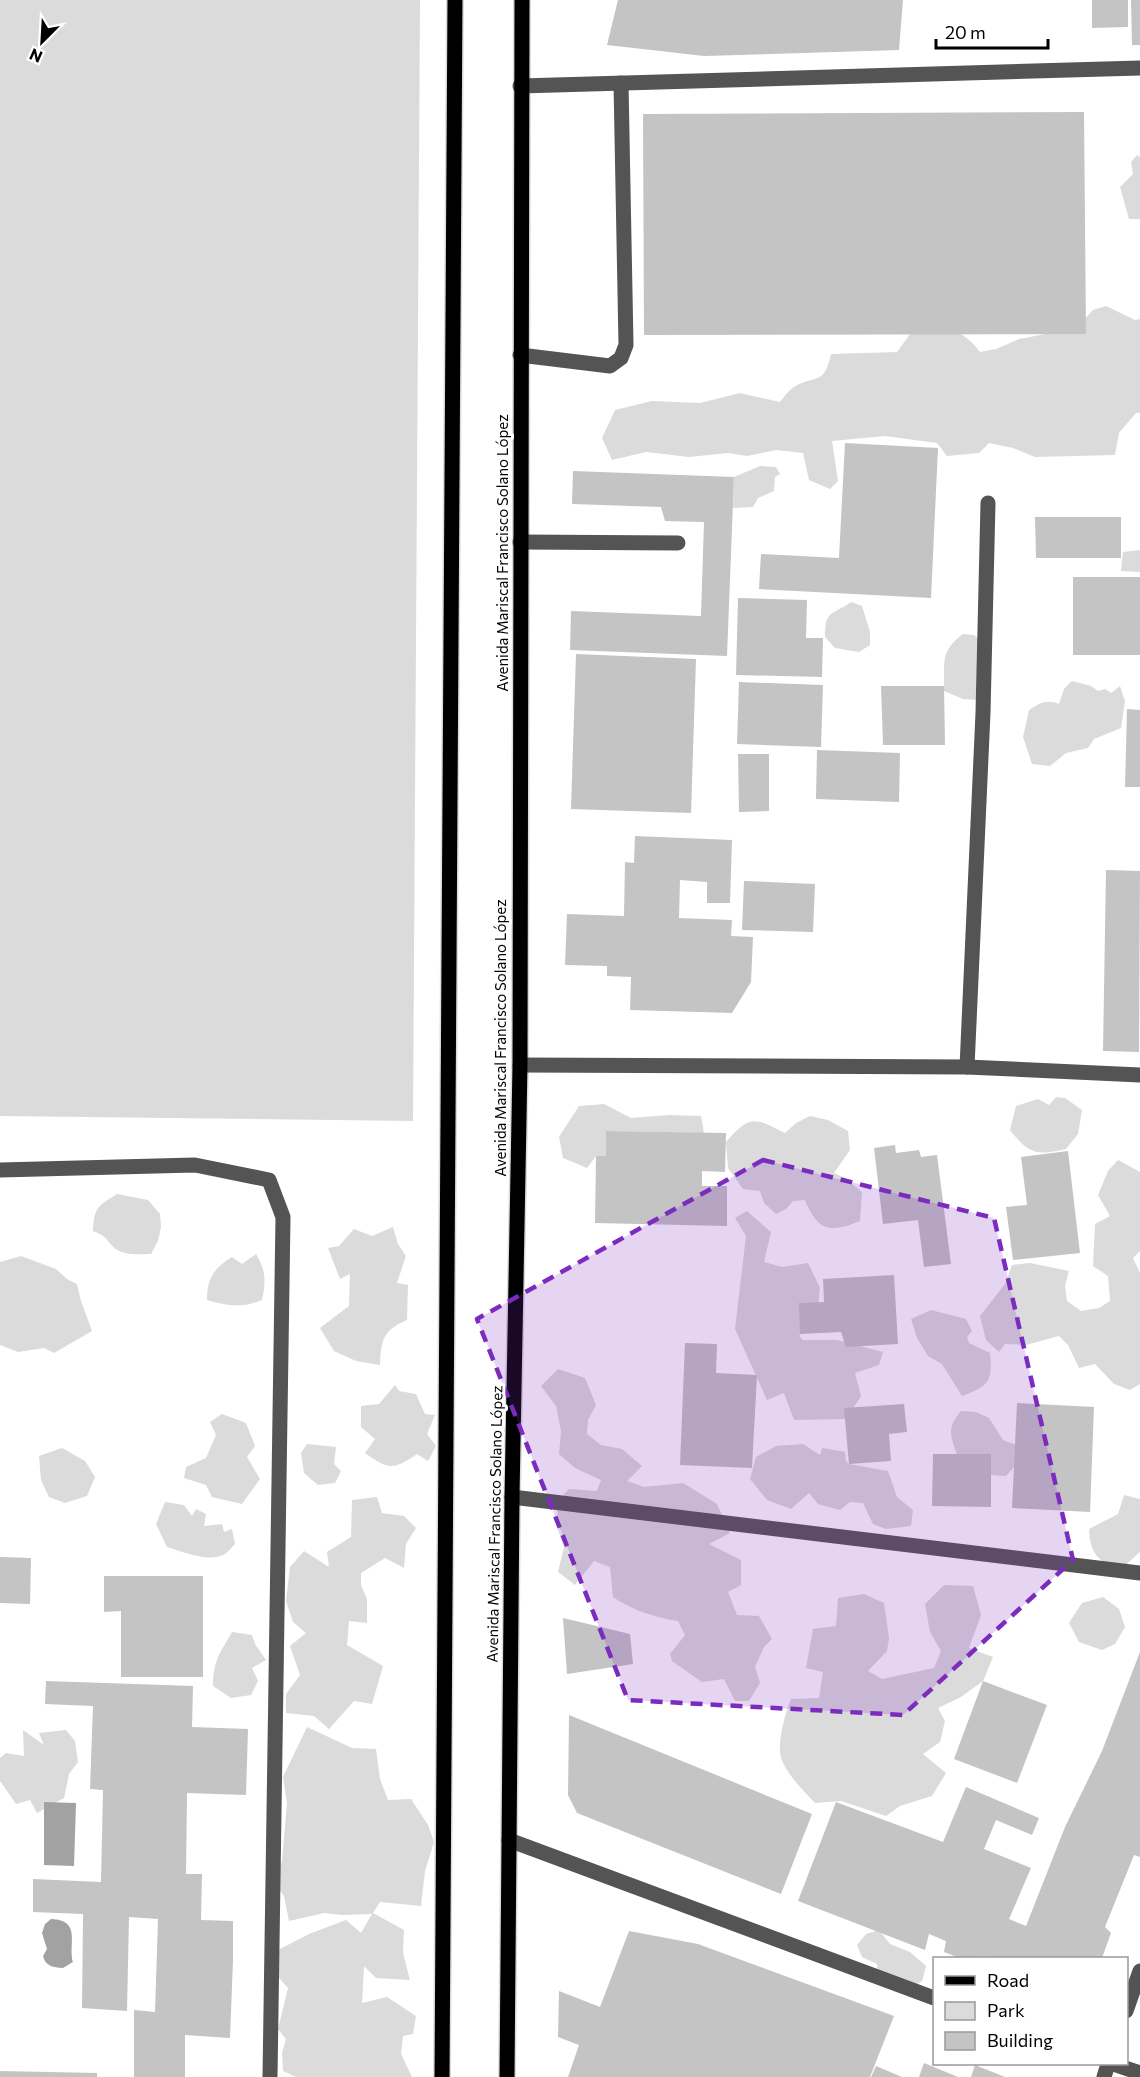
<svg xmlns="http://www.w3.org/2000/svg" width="1140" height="2077" font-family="Commissioner,sans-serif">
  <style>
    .green { fill: #dbdbdb }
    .water { fill: #a2a2a2 }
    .building { fill: #c4c4c4 }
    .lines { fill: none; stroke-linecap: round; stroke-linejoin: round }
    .major-casing { stroke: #dbdbdb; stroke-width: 18 }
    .minor { stroke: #545454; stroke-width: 15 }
    .major { stroke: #000; stroke-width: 15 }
    .marked { fill: #7b2cbf; fill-opacity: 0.2; stroke: #7b2cbf; stroke-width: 4.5; stroke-dasharray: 12 8; stroke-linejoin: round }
    .labels { text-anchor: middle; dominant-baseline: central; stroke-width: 6; stroke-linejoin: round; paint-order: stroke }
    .street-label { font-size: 15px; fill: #000; stroke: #fff }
  </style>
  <rect width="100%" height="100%" fill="#fff"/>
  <g class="green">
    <path d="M0 0H420L413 1121 0 1116Z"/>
    <path d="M1137 155 1140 157V219H1129L1120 187 1133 174 1131 162Z"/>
    <path d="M1106 306 1135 320 1140 319V413H1136L1119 433 1115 455 1035 457 1013 448 989 443 979 453 947 456 937 443 885 436 832 441 838 481 830 489 809 480 803 453 776 450 747 456 728 453 689 457 646 452 612 460 602 438 615 410 652 401 700 403 740 393 780 402C784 397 789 390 794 387 815 374 824 387 831 354L897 352 921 319C944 325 966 332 980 352L996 349 1019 339 1056 332 1081 323 1093 310Z"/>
    <path d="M760 466 776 467 780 474 775 477 774 491 758 498 753 507 733 508 734 477Z"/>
    <path d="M1140 550V572L1121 571 1123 552Z"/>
    <path d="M851 602 862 606 870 632V645L859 652 835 648 825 637C825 610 831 616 851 602Z"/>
    <path d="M963 634 974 635 990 649 977 700 963 699 944 691C945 663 939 652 963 634Z"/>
    <path d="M1072 681 1091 686 1098 691 1105 689 1111 693 1120 686 1125 701 1121 728 1094 739 1088 748 1066 753 1050 766 1032 764 1023 737 1029 710C1040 703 1046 699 1059 704L1064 689Z"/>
    <path d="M1056 1097 1065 1098 1082 1110 1078 1134 1066 1149C1036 1156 1029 1154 1010 1130L1016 1106 1038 1099 1049 1105Z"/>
    <path d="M604 1104 631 1118 669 1115 701 1116 704 1133 607 1131 606 1156H596L587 1168 563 1158 559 1137 579 1106Z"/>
    <path d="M810 1116 828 1120 848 1131 850 1150 834 1173 845 1178 862 1192 860 1221C830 1233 818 1232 805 1200L793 1201 786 1209 776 1214 764 1203 760 1191 743 1189 728 1168 726 1142C750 1115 753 1117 785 1133L796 1123Z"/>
    <path d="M1118 1160 1140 1172V1251L1133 1258 1140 1273V1384L1130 1390 1114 1384 1095 1364 1079 1368 1068 1345 1059 1336 1026 1345 1005 1344 999 1352 986 1340 980 1316 1005 1284 1012 1265 1030 1263 1069 1271 1065 1286 1067 1301 1081 1311 1099 1308 1110 1301 1108 1276 1093 1266 1095 1224 1110 1216 1098 1195 1108 1171Z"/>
    <path d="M117 1194 148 1200 160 1214 161 1227 158 1241 151 1254C140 1254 125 1256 116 1249 105 1241 111 1238 93 1231 94 1207 98 1206 117 1194Z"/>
    <path d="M747 1211 771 1232 764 1262 782 1267 808 1263 820 1288 817 1314 799 1336 803 1340H837L883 1352 879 1365 855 1373 861 1396 846 1419 794 1420 784 1393 767 1400 735 1329 746 1236 735 1218Z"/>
    <path d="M393 1227 398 1244 406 1256 397 1283 408 1285 407 1320C383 1330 381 1340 380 1365L356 1361 334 1351 320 1328 349 1306 350 1274 340 1279 328 1248 339 1246 354 1229 372 1236Z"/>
    <path d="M256 1254C266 1270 266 1282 262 1300 242 1308 227 1306 207 1300 207 1278 214 1268 232 1257L242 1264Z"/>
    <path d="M21 1256 56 1269 67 1279 77 1284 81 1301 92 1331 54 1353 44 1348 18 1352 0 1345V1262Z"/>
    <path d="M931 1310 966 1319 972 1331 967 1337 969 1343 990 1353C993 1381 989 1386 962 1396L942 1364 928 1356 917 1338 911 1319Z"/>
    <path d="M558 1369 585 1378 596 1405 588 1420 587 1434 601 1445 622 1449 642 1466 627 1481 644 1487 683 1483 717 1504 730 1533 709 1544 741 1560V1585L728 1592 737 1615 759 1616 772 1639 764 1647 755 1667 760 1683 749 1701H735L724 1679 702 1682 672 1661 670 1654 685 1635 678 1621C654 1617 634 1611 613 1597L610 1567 594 1561 575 1585 558 1572 564 1547 558 1530 557 1501 569 1489 597 1491 601 1480 575 1468 559 1454 561 1431 556 1406 541 1386Z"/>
    <path d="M395 1385 399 1391 416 1394 425 1414 435 1415 427 1434 436 1446 428 1461 417 1454C393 1471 387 1469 365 1453L375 1439 361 1427V1406L379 1404Z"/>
    <path d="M961 1411 976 1412 989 1418 1003 1440 1016 1445 1014 1467 1006 1476 991 1475V1454H957C950 1435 947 1427 961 1411Z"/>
    <path d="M222 1414 246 1423 255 1446 247 1457 260 1479 242 1504 212 1497 206 1485 184 1478 186 1467 206 1458 216 1435 210 1422Z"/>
    <path d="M307 1444 336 1447 334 1464 341 1471 335 1483 318 1485 304 1473 301 1453Z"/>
    <path d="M803 1444 820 1455 822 1448 845 1452 846 1461 849 1464 888 1471 897 1497 913 1510 911 1526 886 1529 873 1524 863 1503 850 1502 840 1510 818 1504 809 1493 791 1509 767 1500 750 1479 756 1457 776 1446Z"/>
    <path d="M62 1448 85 1461 95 1477 87 1496 65 1503 49 1497 41 1480 39 1456Z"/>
    <path d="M1124 1495 1140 1499V1552L1120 1570C1098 1562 1090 1553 1089 1529L1118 1514Z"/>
    <path d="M377 1497 382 1513 404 1516 416 1528 406 1544 404 1568 385 1558 361 1573V1585L367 1599V1623L349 1621 347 1645 383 1666 372 1704 354 1701 329 1729 314 1716 286 1713V1694L300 1675 290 1646 306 1633 293 1622 286 1601 290 1567 304 1551 329 1567 327 1552 351 1537 352 1500Z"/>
    <path d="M165 1502 184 1505 192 1516 196 1509 206 1514 204 1526 222 1524 224 1532 232 1529 235 1544C232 1547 228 1552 225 1554 208 1563 184 1552 167 1547L156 1524Z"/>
    <path d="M944 1585 973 1586 981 1615 969 1648 993 1657 983 1681 961 1697 938 1708 945 1721 940 1742 923 1754 946 1773 932 1796 900 1806 886 1816 841 1801 815 1803C803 1790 787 1775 781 1758 777 1744 785 1713 791 1699L819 1698 823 1672 806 1668 813 1629 836 1626 838 1598 864 1594 884 1603 889 1638 887 1651 868 1671 882 1679 934 1668 941 1651 930 1632 925 1604Z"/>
    <path d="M1103 1597 1119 1609 1125 1627 1115 1644 1102 1650 1079 1642 1069 1623 1082 1603Z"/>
    <path d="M232 1632 252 1635 255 1644 266 1660 252 1668 258 1681 251 1695 231 1698 213 1686C213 1661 220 1653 232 1632Z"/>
    <path d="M307 1727 352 1748 376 1749 380 1779 388 1800 411 1799 428 1825 434 1842 425 1871 421 1906 380 1902 373 1913 404 1930 403 1953 410 1980 376 1978 364 1966 362 2003 387 1997 416 2016 413 2034 403 2036 401 2054 412 2077H296L283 2071 282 2053 286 2039 278 2029 288 1988 271 1969 280 1949 309 1934 346 1920 361 1933 372 1914 342 1915 324 1913 289 1921 284 1896 273 1881 282 1861 287 1803 283 1777Z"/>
    <path d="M23 1730 44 1745 39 1733 66 1730 75 1741 78 1762 69 1774 64 1798 37 1813 30 1800 16 1804 0 1781V1758L6 1753 24 1756Z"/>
    <path d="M879 1930 890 1944 910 1952 926 1966 922 1981 909 1989 878 1977 877 1964 862 1957 857 1945 866 1934Z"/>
  </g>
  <g class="water">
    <path d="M44 1802 76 1803 74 1866 44 1865Z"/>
    <path d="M51 1919C82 1920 68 1944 73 1962L63 1968C53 1967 46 1967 43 1956L47 1949 42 1933 45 1924Z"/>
  </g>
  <g class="building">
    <path d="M618 0H903L899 50 704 56 607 45Z"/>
    <path d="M1092 0H1128V27L1092 28Z"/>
    <path d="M1131 0H1140V45H1132Z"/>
    <path d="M1084 112 1086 334 644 335 643 114Z"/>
    <path d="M845 443 938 448 931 598 759 589 761 554 839 558Z"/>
    <path d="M573 471 734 477 727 656 570 650 571 611 701 616 704 522 665 521 661 507 572 504Z"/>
    <path d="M1035 517H1121V558H1036Z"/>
    <rect x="1073" y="577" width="67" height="78"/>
    <path d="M738 598 807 600 806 638H823L822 677 736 675Z"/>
    <path d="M576 654 696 659 691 813 571 809Z"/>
    <path d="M739 682 823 685 821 747 737 744Z"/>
    <path d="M881 686H944L945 745H883Z"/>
    <path d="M1127 709 1140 710V787H1125Z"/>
    <path d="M817 750 900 753 899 802 816 799Z"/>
    <path d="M738 754H769V811L739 812Z"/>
    <path d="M635 836 732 840 730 903H707V882L680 880 679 918 732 920 731 936 753 937 751 982 732 1013 630 1010 631 977 607 976V966L565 965 567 914 624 916 625 862 634 863Z"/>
    <path d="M1106 870 1140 871 1139 1052 1103 1051Z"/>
    <path d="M744 881 815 884 813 932 742 930Z"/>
    <path d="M606 1131 726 1133 725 1172 702 1171V1186H727V1226L595 1223 596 1156H606Z"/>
    <path d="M895 1145 896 1153 919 1150 921 1157 937 1155 951 1264 924 1267 918 1220 883 1224 874 1148Z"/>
    <path d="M1068 1151 1080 1253 1013 1260 1006 1207 1027 1205 1021 1157Z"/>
    <path d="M894 1275 898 1344 846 1347 841 1332 800 1334 799 1303 824 1302 823 1279Z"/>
    <path d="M685 1343 717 1344 716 1373 757 1375 752 1468 680 1465Z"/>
    <path d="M1017 1403 1094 1407 1090 1512 1012 1508Z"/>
    <path d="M904 1404 907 1432 889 1434 891 1461 849 1464 844 1408Z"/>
    <path d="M933 1454H991V1507L932 1506Z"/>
    <path d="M0 1557 31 1558 30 1604 0 1603Z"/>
    <path d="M104 1576H203V1677H121V1611L104 1612Z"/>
    <path d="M563 1618 630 1634 633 1664 567 1674Z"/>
    <path d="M1140 1652V1857L1134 1855 1105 1927 1111 1933 1102 1958H989L983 1956 982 1958H960L944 1952 946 1941 929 1934 925 1950 798 1901 836 1802 943 1842 966 1787 1039 1818 1032 1835 996 1820 984 1849 1031 1868 1009 1919 1026 1926 1065 1827 1102 1751Z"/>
    <path d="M46 1681 193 1686 192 1727 248 1729 246 1795 187 1793 186 1874H202L201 1920 233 1921V1960L230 2038 185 2035V2077H134V2010L155 2012 158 1919 129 1917 127 2011 82 2008 83 1914 33 1912V1879L101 1882 103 1790 90 1789 93 1706 45 1704Z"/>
    <path d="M983 1681 1047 1705 1017 1783 954 1759Z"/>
    <path d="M569 1715 812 1814 781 1894 577 1813 568 1795Z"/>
    <path d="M629 1931 698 1944 894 2016 870 2077H568L579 2045 558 2037 559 1991 600 2007Z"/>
    <path d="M924 2063 958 2077H919Z"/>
    <path d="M975 2065 1005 2077H971Z"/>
    <path d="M876 2066 902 2077H871Z"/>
    <path d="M0 2071 97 2073V2077H0Z"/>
  </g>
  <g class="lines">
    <defs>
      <g id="major">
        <path d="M442 2077 455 0"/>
        <path d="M507 2077 512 1497 520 1065 522 0"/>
      </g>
    </defs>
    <use href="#major" class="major-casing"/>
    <g class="minor">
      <path d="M520 86 1140 68"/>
      <path d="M520 355 610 366 621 358 626 345 621 83"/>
      <path d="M520 542 678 543"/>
      <path d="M520 1065 967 1067 1140 1075"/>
      <path d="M967 1067 983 713 988 503"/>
      <path d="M0 1170 195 1165 269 1180 283 1217 270 2077"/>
      <path d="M512 1497 1140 1573"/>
      <path d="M509 1840 934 1998"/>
      <path d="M1126 2011 1140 1971"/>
      <path d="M1113 2064 1140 2073"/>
      <path d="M1104 2077 1108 2064"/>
    </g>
    <use href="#major" class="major"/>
  </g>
  <path class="marked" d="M763 1160 994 1218 1073 1560 903 1715 628 1700 477 1319Z"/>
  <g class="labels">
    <g class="street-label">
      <text transform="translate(502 553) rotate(-90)">Avenida Mariscal Francisco Solano López</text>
      <text transform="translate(500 1038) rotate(-90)">Avenida Mariscal Francisco Solano López</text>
      <text transform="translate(494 1524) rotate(-89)">Avenida Mariscal Francisco Solano López</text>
    </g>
  </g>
  <rect x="933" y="1957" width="195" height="108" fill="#ffffff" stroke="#999999" stroke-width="1.5"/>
  <rect x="945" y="1976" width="30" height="9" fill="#000000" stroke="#999999" stroke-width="1.5"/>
  <text x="987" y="1987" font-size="18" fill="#000000">Road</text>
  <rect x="945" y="2002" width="30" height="18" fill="#dbdbdb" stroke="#999999" stroke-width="1.5"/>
  <text x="987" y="2017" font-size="18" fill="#000000">Park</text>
  <rect x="945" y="2032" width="30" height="18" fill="#c4c4c4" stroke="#999999" stroke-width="1.5"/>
  <text x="987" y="2047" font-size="18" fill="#000000">Building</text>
  <g transform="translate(42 42) rotate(204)" stroke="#ffffff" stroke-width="4.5" paint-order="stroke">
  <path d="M0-4.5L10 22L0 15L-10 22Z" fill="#000000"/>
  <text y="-9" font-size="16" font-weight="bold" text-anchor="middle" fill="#000000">N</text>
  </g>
  <path d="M936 39v9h112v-9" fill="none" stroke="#000000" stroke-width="3"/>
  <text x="945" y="39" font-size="18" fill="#000000" stroke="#ffffff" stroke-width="4.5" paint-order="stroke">20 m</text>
</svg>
